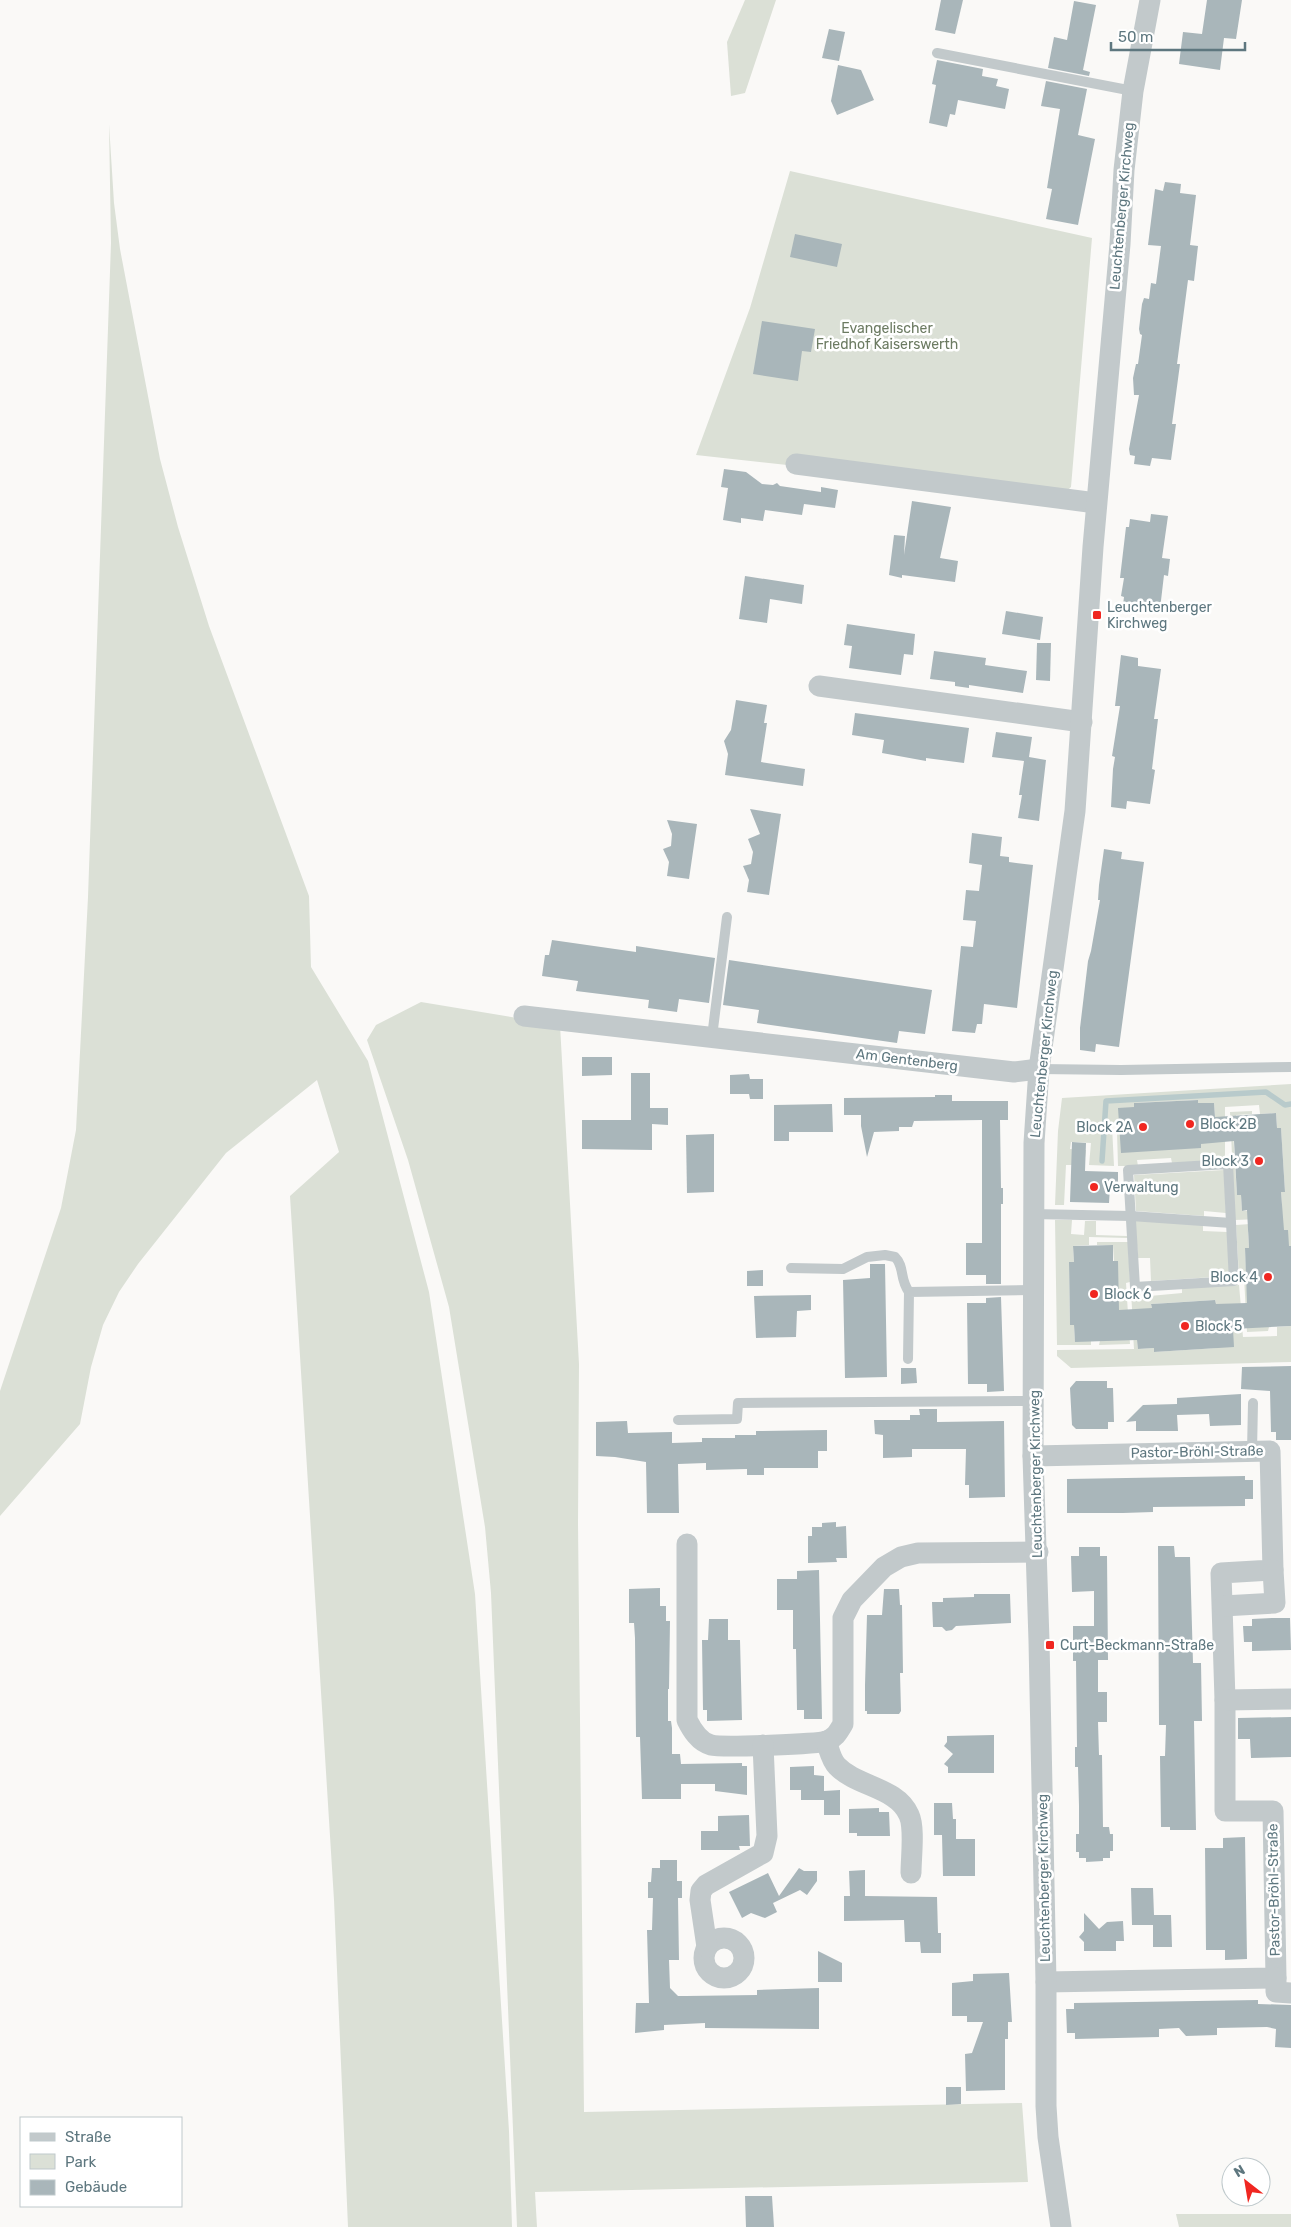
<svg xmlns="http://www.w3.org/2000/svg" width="1291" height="2227" font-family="Rubik,sans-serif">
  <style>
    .green { fill: #dbe0d6 }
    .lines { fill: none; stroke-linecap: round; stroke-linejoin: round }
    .stream { stroke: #b8cacb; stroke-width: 5.5 }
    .building { fill: #a9b6ba }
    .service { stroke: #c2c9cb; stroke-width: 10 }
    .minor { stroke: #c2c9cb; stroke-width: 21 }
    .poi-dot { fill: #f02721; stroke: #fff; stroke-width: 2 }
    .labels { text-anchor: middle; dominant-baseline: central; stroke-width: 5; stroke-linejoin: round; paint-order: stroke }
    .street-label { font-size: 14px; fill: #5e777f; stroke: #fff }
    .park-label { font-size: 14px; fill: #6c7b62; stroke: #fff }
    .poi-label { font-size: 14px; fill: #5e777f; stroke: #fff; text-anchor: start }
  </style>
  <rect width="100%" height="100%" fill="#faf9f7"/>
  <g class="green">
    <path d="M745 0H776L745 93 731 96 727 42Z"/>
    <path d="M109 124 114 203 120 249 160 459 178 527 209 626 309 896 311 967 368 1061 429 1292 475 1594 509 2131 512 2227H348L334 1900 290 1196 339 1152 317 1080 226 1153 138 1264 119 1292 103 1325 91 1367 80 1424 0 1516V1391L61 1208 76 1130 88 897 111 243Z"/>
    <path d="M790 171 1092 238 1071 487 1062 495 696 455 750 308Z"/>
    <path d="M421 1002 560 1025 579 1364 578 1523 584 2112 1022 2103 1028 2182 535 2192 537 2227H517L491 1593 485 1527 449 1307 408 1160 367 1040 376 1025Z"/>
    <path d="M1291 1084V1246H1289L1272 1231 1267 1209 1282 1208 1281 1192H1285L1281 1129 1277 1128 1276 1113 1260 1114 1259 1105 1225 1107V1118H1215L1214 1103 1198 1104 1197 1100 1134 1103V1107L1119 1124 1112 1126 1114 1166 1089 1165 1091 1143 1071 1142 1070 1149 1086 1150 1084 1165H1066L1064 1205H1055L1058 1131 1062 1098Z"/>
    <path d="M1252 1111V1114L1236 1115 1237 1131 1233 1132 1237 1195H1241L1242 1211 1259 1210V1219L1235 1220 1230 1112Z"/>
    <path d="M1225 1126V1160L1172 1163 1171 1158 1137 1160 1138 1166H1118L1117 1132 1201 1144Z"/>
    <path d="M1224 1170 1226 1213 1204 1211V1216L1136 1211 1134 1175Z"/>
    <path d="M1055 1220H1072L1071 1234 1084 1235 1085 1221H1096V1235L1127 1236 1128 1238 1089 1237V1245L1073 1246 1074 1262H1069L1070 1325H1074L1075 1341H1091V1345H1057Z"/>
    <path d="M1135 1220 1203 1225V1231L1227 1232 1230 1276 1151 1281 1150 1258H1138Z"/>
    <path d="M1264 1223 1248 1232 1249 1248 1245 1249 1248 1312 1269 1327 1268 1331 1247 1332 1244 1277 1239 1276 1236 1225Z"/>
    <path d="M1097 1242H1128L1130 1282 1126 1283 1130 1344 1099 1345 1118 1261H1114L1113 1245H1097Z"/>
    <path d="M1239 1285 1242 1319 1216 1305 1215 1300 1151 1304 1152 1308 1133 1325 1131 1292 1138 1291 1139 1297 1182 1293V1288Z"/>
    <path d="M1233 1326H1242L1243 1337 1277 1336V1327L1291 1326V1362L1071 1368 1057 1356V1350L1134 1349 1133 1333H1137L1138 1349 1154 1348V1352L1217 1348Z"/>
    <path d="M1176 2214H1291V2227H1179Z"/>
  </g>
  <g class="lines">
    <path class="stream" d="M1102 1161 1106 1101 1266 1092 1285 1105 1291 1104"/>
  </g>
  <g class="building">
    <path d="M941 0H963L955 34 935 30Z"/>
    <path d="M1207 0H1242L1236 39 1224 38 1220 70 1179 64 1183 32 1202 34Z"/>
    <path d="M1074 1 1096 5 1083 70 1090 72 1089 76 1048 68 1054 37 1067 40Z"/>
    <path d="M829 29 845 32 839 61 822 58Z"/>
    <path d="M937 60 983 69 982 76 998 79 996 86 1009 89 1005 109 958 100 955 115 950 114 947 127 929 123 936 85 932 84Z"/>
    <path d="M838 65 861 70 874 100 837 115 831 101Z"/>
    <path d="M1046 81 1087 89 1078 135 1095 139 1078 225 1046 219 1052 189 1047 188 1060 109 1041 106Z"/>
    <path d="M1165 182 1181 184 1180 193 1196 195 1190 245 1198 246 1194 281 1188 280 1177 364H1180L1172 424H1176L1171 460 1152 458 1150 466 1134 464 1135 456 1130 455 1129 449 1139 395H1134L1133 378 1136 364H1138L1142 335 1140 334 1139 329 1142 304 1144 298 1149 299 1151 283 1156 284 1161 246 1148 245 1155 189 1163 191Z"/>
    <path d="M795 234 842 244 837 267 790 257Z"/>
    <path d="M762 321 815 329 811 352 802 351 798 381 753 374Z"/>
    <path d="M724 469 746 472 762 484 773 485 777 483 780 486 821 492V487L838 490 835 508 804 504 802 515 765 510 763 521 741 518V523L723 520 728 488 721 487Z"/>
    <path d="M912 501 951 507 940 558 958 561 955 582 902 575V578L889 575 894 535 905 536 904 555Z"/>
    <path d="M1151 514 1168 516 1162 558 1170 559 1168 576 1164 575 1160 609 1123 605 1124 597 1121 596 1124 578H1120L1126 527H1129L1130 519 1150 522Z"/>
    <path d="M745 576 804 585 802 604 770 599 767 623 739 619Z"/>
    <path d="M1006 611 1043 617 1040 640 1002 634Z"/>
    <path d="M847 624 915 634 913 655 904 654 901 675 849 668 852 646 844 645Z"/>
    <path d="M1037 643H1051L1050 681 1036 680Z"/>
    <path d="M934 651 986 658 985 665 1027 671 1023 693 969 685V688L955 686V682L930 679Z"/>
    <path d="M1121 655 1138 658V666L1161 669 1154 719H1158L1152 769 1155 770 1150 804 1127 801 1126 809 1111 807 1113 769 1115 757 1112 756 1120 706H1115Z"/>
    <path d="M736 700 767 705 764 723H767L761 762 805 769 803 786 725 775 728 754 724 741 731 730Z"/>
    <path d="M855 713 969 728 964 763 926 758V761L882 753 884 740 852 735Z"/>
    <path d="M996 732 1032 737 1029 757 1046 760 1039 821 1018 818 1022 795H1019L1024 761 992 757Z"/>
    <path d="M750 809 781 814 769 895 747 892 749 880 743 866 751 864 753 852 748 839 760 834Z"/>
    <path d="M667 820 697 824 689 879 667 876 669 862 663 849 671 846 672 834Z"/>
    <path d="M972 833 1002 837 1000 856 1009 857V862L1033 865 1017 1008 984 1004 982 1024H977L975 1033 952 1031 961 946 973 947 976 921 963 920 966 890 979 891 982 865 969 863Z"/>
    <path d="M1104 849 1122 852 1121 859 1144 862 1119 1047 1096 1044 1095 1052 1080 1050V1028L1088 961 1091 951 1100 900H1098L1099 885Z"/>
    <path d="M552 940 636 952V946L715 958 709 1003 679 999 677 1012 648 1008 649 1000 576 991 578 981 542 976 545 955H549Z"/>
    <path d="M729 960 932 990 925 1034 899 1031 897 1043 757 1023 759 1010 723 1005Z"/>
    <path d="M582 1057H612V1075L582 1076Z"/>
    <path d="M631 1073H650V1108H668V1125L652 1124V1150L582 1149V1120H631Z"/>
    <path d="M749 1074 750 1079H763V1099H750L749 1094H730V1075Z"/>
    <path d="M935 1095H952V1101H1008V1120H1000L1001 1188H1003V1204H1001V1284H986V1275H966V1243H982V1120L914 1121 912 1127H899V1131L874 1132 867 1157 861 1126V1115H844V1098L935 1097Z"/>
    <path d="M1198 1100V1103H1214L1215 1117 1276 1113 1277 1128H1281L1285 1192H1281L1284 1230H1288L1289 1246H1291V1326L1233 1329 1234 1347 1154 1352V1348L1138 1349 1137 1340 1075 1342 1074 1325H1070L1069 1262H1074L1073 1246 1113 1245V1261H1118L1119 1310 1152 1308 1151 1304 1168 1303 1215 1300 1216 1304 1247 1303 1245 1248H1249L1247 1210 1242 1211 1241 1195H1237L1234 1141 1201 1144V1148L1121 1153 1118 1108 1134 1107V1103Z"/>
    <path d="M832 1104 833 1132H789V1141H774V1105Z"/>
    <path d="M714 1134V1192L687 1193 686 1135Z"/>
    <path d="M1072 1142 1086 1143 1085 1171 1118 1172V1187H1110L1109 1203 1070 1202Z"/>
    <path d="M870 1264H885L887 1377 845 1378 843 1280 870 1278Z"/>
    <path d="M763 1270V1286H747V1271Z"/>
    <path d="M811 1295V1310L797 1311 796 1337 756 1338 754 1296Z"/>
    <path d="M1001 1297 1004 1391 987 1392V1384H968L967 1303H986V1298Z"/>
    <path d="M1291 1366V1440H1276V1432H1271L1270 1391 1241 1389 1242 1367Z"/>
    <path d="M901 1368H916L917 1383 901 1384Z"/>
    <path d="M1076 1381H1107V1388H1113L1114 1422H1108V1429H1076L1072 1425 1070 1388Z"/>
    <path d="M1241 1394V1425L1210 1426 1209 1414 1177 1415 1178 1431H1136V1421L1126 1422 1143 1405 1177 1404V1398Z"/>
    <path d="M919 1409H937V1422L1004 1421 1005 1497 969 1498V1485H965L966 1449H912V1457L883 1458V1435L875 1434 874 1420H910V1415H920Z"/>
    <path d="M627 1421 628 1433 672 1432V1443L702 1442V1438H735V1435H756V1431L827 1430V1451H818V1468H764V1475H747V1469L706 1470V1463L678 1464 679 1513H647L646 1462 615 1457 596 1456V1422Z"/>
    <path d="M1245 1476V1480H1253V1499H1245V1506L1153 1507V1512L1123 1513H1067V1479Z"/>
    <path d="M836 1522V1527L846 1526 847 1558H836L837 1562 808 1563V1536H812V1527H822V1523Z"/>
    <path d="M1158 1546H1174L1175 1557H1190L1193 1663H1201L1202 1721H1194L1196 1830H1170V1827H1161L1160 1756H1165L1166 1725H1159Z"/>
    <path d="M1079 1547H1100V1556H1107L1108 1660H1098V1692H1107V1722H1098L1099 1755H1102L1103 1827H1109L1110 1834H1113V1851H1110V1858H1103V1861L1086 1862V1858H1079V1852H1076V1834H1079V1806L1078 1767H1075V1747H1077L1076 1661H1073V1626H1094V1591L1072 1592 1071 1556H1079Z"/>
    <path d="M819 1570 822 1719H804V1710H797L796 1649H793V1610H777V1579H797V1571Z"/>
    <path d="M660 1588V1606H666V1621H670L669 1689H668V1721H671L672 1728V1754H680L681 1764 742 1763V1766H747V1795L715 1791V1784H681V1799H642L640 1737H636L635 1638 634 1623H629V1589Z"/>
    <path d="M884 1589H899L900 1605H902L903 1673H900L901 1711 899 1714H867V1711H865V1685L867 1615H882Z"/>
    <path d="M974 1594H1010L1011 1623 956 1626 952 1630 946 1631 942 1627H933L932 1602H943V1598L974 1597Z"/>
    <path d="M1272 1618H1290L1291 1650 1252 1651V1642H1244L1243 1626H1252V1619Z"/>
    <path d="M709 1619H728V1640H740L742 1720 707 1721V1710H703L702 1640H708Z"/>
    <path d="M1291 1717V1757L1251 1758 1250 1739H1238V1718Z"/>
    <path d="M994 1735V1773H948V1767L944 1764 953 1754 944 1746 947 1742V1736Z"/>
    <path d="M814 1766V1775L824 1776V1791L840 1790V1815H824V1800H801V1790H790V1767Z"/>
    <path d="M934 1803H952L953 1819H956V1839H975V1876H943L942 1835H934Z"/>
    <path d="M879 1808V1812H889L890 1836H857V1833H849V1809Z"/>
    <path d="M749 1815 750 1846H739L740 1850H701V1831H718V1816Z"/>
    <path d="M1245 1837 1247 1959 1225 1960V1950H1206L1205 1848H1223V1838Z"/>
    <path d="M660 1860H677V1881H682V1898H678L679 1960H669L670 1988 678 1996H686L757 1995V1990L819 1988V2029L705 2028V2023L664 2025V2030L635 2033 636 2003H649L647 1930H652L653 1898H648V1882H651L652 1868H660Z"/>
    <path d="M799 1868 804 1871H817V1881L807 1895 800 1890 773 1903 777 1912 765 1918 751 1913 742 1918 729 1892 768 1873 779 1896Z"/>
    <path d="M865 1870V1896L937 1897 938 1933H941V1953H921L920 1942H905L904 1920 844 1921V1896H850L849 1871Z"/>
    <path d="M1131 1888H1153L1154 1915H1171L1172 1947H1153V1925H1132Z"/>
    <path d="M1084 1913 1099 1929 1107 1922 1123 1921 1124 1941H1116V1951H1084V1942L1079 1937 1084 1931Z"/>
    <path d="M818 1951 842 1963V1982H818Z"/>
    <path d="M1009 1973 1012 2022H1008V2039H1005V2090L966 2091 965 2054 972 2053 983 2022H967V2016H952V1983L973 1981V1974Z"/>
    <path d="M1258 2000V2004L1291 2005V2048L1275 2047 1276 2029 1267 2027 1217 2028V2035L1186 2036 1179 2028 1159 2029V2037L1075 2039V2033H1067L1066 2009H1074V2003Z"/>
    <path d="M946 2087H961V2104L946 2105Z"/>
    <path d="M745 2196H772L774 2227H746Z"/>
  </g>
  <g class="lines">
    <g class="service">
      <path d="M937 53 1133 91"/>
      <path d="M712 1037 727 917"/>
      <path d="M1039 1069 1121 1070 1291 1067"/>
      <path d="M1228 1164 1234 1281 1135 1287 1128 1170Z"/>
      <path d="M1032 1214 1131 1216 1231 1223"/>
      <path d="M791 1268 843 1269 867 1257 885 1255 895 1257C905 1267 899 1278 909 1292"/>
      <path d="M908 1359 909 1292 1032 1290"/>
      <path d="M678 1420 737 1419 738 1403 1034 1401"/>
      <path d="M1252 1451 1253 1403"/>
    </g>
    <g class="minor">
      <path d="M796 464 1096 503"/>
      <path d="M819 686 1082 722"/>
      <path d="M524 1016 1014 1072 1039 1069"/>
      <path d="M1033 1456 1270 1451 1273 1570 1221 1573 1225 1700V1811H1273L1276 1978 1046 1982"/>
      <path d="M687 1544V1720C692 1730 699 1742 711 1745 722 1748 818 1744 827 1741 836 1737 838 1732 843 1724V1618L852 1600 884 1567 901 1557 918 1553 1038 1552"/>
      <path d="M1223 1606 1275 1603 1273 1570"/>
      <path d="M1225 1700 1291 1699"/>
      <path d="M826 1741C829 1749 831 1760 837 1766 857 1787 897 1787 909 1815 915 1828 911 1857 911 1873"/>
      <circle cx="724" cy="1958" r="20"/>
      <path d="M707 1947 700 1900 701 1891 706 1885 763 1853 767 1836 763 1745"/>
      <path d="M1276 1978V1992L1291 1993"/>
      <path d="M1061 2227 1048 2137 1046 2106V1982L1039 1641 1033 1456 1034 1143 1039 1069 1075 811 1093 547 1120 244 1124 170 1133 91 1150 0"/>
    </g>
  </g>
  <g class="poi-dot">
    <rect x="1092" y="610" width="10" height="10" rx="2.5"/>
    <circle cx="1190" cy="1124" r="5"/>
    <circle cx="1143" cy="1127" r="5"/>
    <circle cx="1259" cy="1161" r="5"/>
    <circle cx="1094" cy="1187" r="5"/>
    <circle cx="1268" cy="1277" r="5"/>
    <circle cx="1094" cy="1294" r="5"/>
    <circle cx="1185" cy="1326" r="5"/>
    <rect x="1045" y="1640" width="10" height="10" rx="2.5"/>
  </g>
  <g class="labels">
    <g class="street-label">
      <text transform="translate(1122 206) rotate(-85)">Leuchtenberger Kirchweg</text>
      <text transform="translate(1044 1054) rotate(-84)">Leuchtenberger Kirchweg</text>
      <text transform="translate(907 1060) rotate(7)">Am Gentenberg</text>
      <text transform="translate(1197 1452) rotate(-1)">Pastor-Bröhl-Straße</text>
      <text transform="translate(1036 1474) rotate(-91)">Leuchtenberger Kirchweg</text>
      <text transform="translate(1044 1878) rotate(-91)">Leuchtenberger Kirchweg</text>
      <text transform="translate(1274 1890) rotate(-91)">Pastor-Bröhl-Straße</text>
    </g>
    <g class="park-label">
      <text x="887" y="328">Evangelischer<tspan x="887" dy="16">Friedhof Kaiserswerth</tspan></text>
    </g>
    <g class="poi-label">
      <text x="1107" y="607">Leuchtenberger<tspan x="1107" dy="16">Kirchweg</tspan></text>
      <text x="1200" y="1124">Block 2B</text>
      <text x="1133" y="1127" text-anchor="end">Block 2A</text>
      <text x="1249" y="1161" text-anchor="end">Block 3</text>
      <text x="1104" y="1187">Verwaltung</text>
      <text x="1258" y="1277" text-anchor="end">Block 4</text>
      <text x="1104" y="1294">Block 6</text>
      <text x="1195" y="1326">Block 5</text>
      <text x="1060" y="1645">Curt-Beckmann-Straße</text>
    </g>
  </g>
  <rect x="20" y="2117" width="162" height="90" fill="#ffffff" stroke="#bfc9cc"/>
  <rect x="30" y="2133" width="25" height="8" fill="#c2c9cb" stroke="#bfc9cc"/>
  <text x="65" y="2142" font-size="15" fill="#5e777f">Straße</text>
  <rect x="30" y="2154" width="25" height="15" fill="#dbe0d6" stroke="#bfc9cc"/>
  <text x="65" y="2167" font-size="15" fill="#5e777f">Park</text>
  <rect x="30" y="2180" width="25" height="15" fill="#a9b6ba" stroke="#bfc9cc"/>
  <text x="65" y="2192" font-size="15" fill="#5e777f">Gebäude</text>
  <g transform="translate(1246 2182) rotate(329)"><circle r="24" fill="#ffffff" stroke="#bfc9cc"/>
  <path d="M0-4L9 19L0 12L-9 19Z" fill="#f02721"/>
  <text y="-8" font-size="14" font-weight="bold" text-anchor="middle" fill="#5e777f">N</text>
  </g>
  <path d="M1111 42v8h134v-8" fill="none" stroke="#5e777f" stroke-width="2.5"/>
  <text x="1118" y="42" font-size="15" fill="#5e777f" stroke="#ffffff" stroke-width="4" paint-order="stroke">50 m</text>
</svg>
